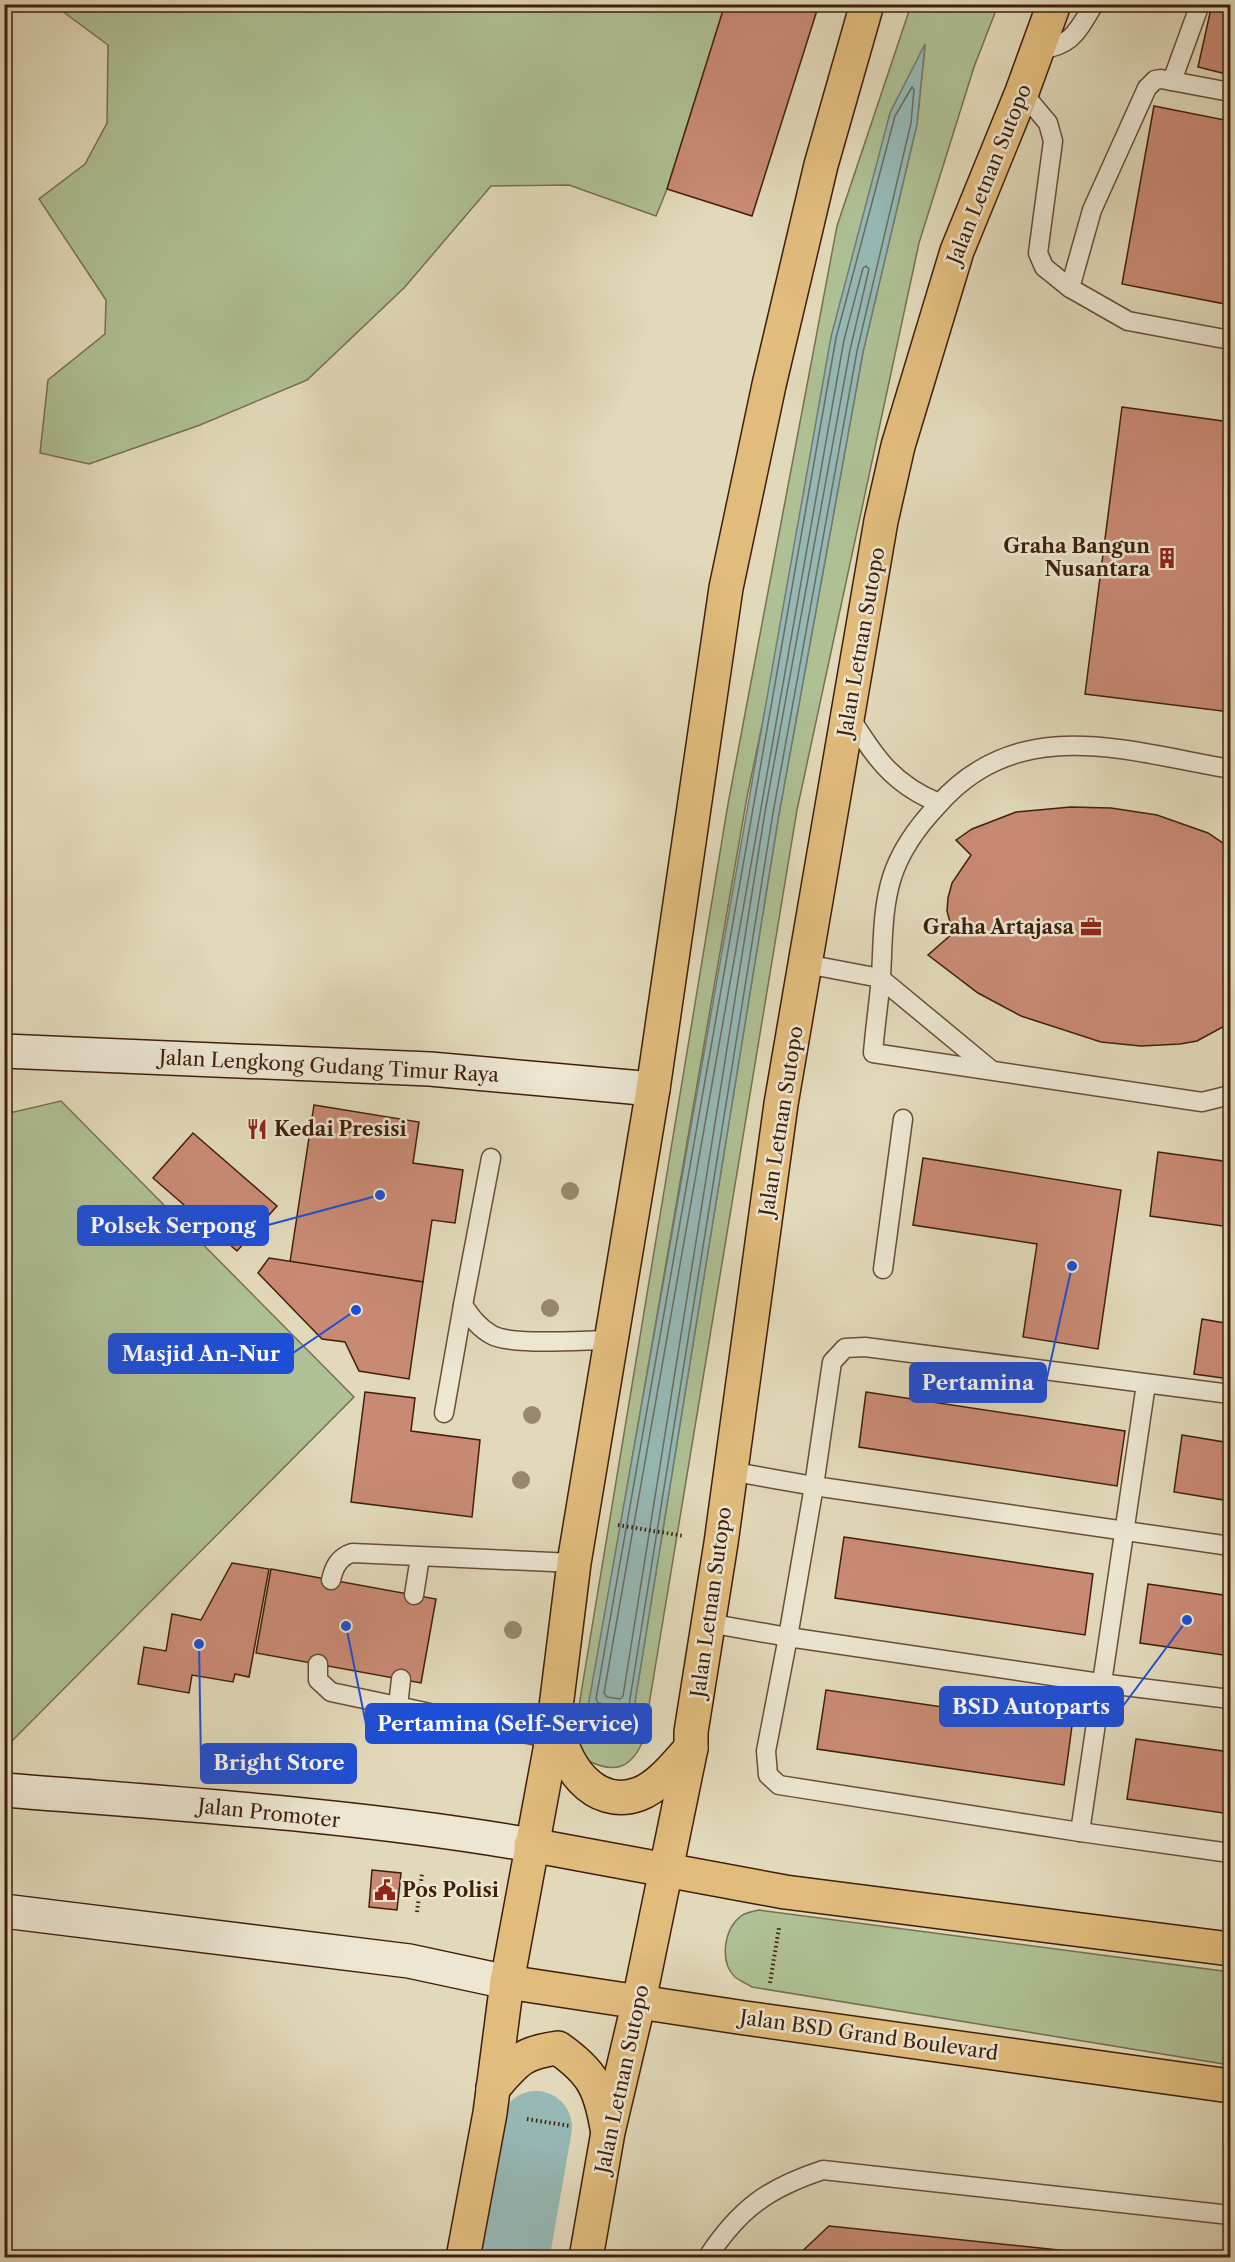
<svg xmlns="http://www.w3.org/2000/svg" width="1235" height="2262" font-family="'Libre Caslon Text',serif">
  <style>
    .green { fill: #aec094; stroke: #76704f; stroke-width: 1.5; fill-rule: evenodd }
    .water { fill: #96b9b6; stroke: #737b71; stroke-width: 1.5 }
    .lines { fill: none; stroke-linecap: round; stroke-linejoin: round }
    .shore { stroke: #6a6c60; stroke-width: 1.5 }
    .river { stroke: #96b9b6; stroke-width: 72 }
    .building { fill: #c98a74; stroke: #3f1f0a; stroke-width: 1.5 }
    .lane-casing { stroke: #684e36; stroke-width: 21 }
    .secondary-casing { stroke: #3f1f0a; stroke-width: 36 }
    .primary-casing { stroke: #3f1f0a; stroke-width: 36 }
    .path { stroke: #3f1f0a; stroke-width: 4; stroke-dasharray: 1.5 3; stroke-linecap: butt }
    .lane { stroke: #ece6d2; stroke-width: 18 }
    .secondary { stroke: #ece6d2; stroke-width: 33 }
    .primary { stroke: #e1bc7d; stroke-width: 33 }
    .tree { fill: #98896c }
    .labels { text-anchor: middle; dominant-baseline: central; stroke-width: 5; stroke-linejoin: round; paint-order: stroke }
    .street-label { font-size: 20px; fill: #3f1f0a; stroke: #ece6d2 }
    .poi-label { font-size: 20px; font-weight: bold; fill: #3f1f0a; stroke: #ece6d2; text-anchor: end }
    .leader { fill: none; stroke: #1d4ed8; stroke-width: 2 }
    .callout-dot { fill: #1d4ed8; stroke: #ece6d2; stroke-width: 2 }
    .callout { fill: #1d4ed8; stroke: #1d4ed8; stroke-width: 2 }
    .callout-label { font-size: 21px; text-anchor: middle; font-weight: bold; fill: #fff }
  </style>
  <rect width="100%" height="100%" fill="#e2d9ba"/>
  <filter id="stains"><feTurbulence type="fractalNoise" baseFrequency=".00333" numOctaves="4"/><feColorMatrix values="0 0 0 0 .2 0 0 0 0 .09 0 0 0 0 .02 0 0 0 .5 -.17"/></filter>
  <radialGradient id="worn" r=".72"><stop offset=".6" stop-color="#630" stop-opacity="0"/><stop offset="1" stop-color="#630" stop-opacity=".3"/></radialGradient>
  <g class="green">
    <path d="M54 5H725L667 189 656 216 569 185 491 186 404 288 307 380 200 425 89 464 40 453 48 380 105 334 106 300 39 199 85 164 107 123 108 45Z"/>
    <path d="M911 5H998L974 67 919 243 797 810 643 1741C631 1768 615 1774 589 1761L576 1740V1724L728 804 837 226ZM925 46 917 124 863 352 779 814 633 1714 589 1707 747 797 890 113Z"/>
    <path d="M61 1101 354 1397 5 1748V1114Z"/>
    <path d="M759 1910 1230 1972V2065L752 1987C747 1984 740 1981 735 1977 719 1962 724 1929 741 1916 746 1912 754 1911 759 1910Z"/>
  </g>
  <path class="water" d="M925 44 917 124 863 352 779 814 633 1714 588 1707 831 337 890 113Z"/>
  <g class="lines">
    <g class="shore">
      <path d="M912 87 914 90 911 123 857 351 773 813 629 1705 626 1707 598 1703 596 1699 836 338 895 116Z"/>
      <path d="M866 266 869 269 850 350 765 812 623 1696 620 1699 607 1697 604 1693 844 340 863 268Z"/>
    </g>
    <path class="river" d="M513 2258 536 2127"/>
  </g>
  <g class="building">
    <path d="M725 4H819L752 216 667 189Z"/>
    <path d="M1212 4H1230V75L1198 67Z"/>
    <path d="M1154 106 1230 121V305L1122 284Z"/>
    <path d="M1122 407 1230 422V712L1085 694Z"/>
    <path d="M1071 807 1111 808 1157 815 1208 833 1230 848V1023L1197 1041 1180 1044 1141 1046 1101 1042 1021 1016 978 993 928 955 953 933 947 911 948 898 952 883 971 855 956 840 972 829 1016 812Z"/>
    <path d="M314 1105 419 1122 413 1163 463 1170 455 1223 432 1220 423 1282 290 1262Z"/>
    <path d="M193 1133 277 1206 237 1251 153 1178Z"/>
    <path d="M1158 1152 1230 1162V1227L1150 1216Z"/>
    <path d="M923 1158 1121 1190 1098 1349 1023 1337 1037 1244 913 1225Z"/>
    <path d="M269 1258 423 1282 409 1379 359 1371 345 1342 322 1339 258 1273Z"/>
    <path d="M1202 1319 1230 1324V1379L1194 1374Z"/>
    <path d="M365 1392 415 1398 411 1431 480 1440 472 1517 351 1502Z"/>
    <path d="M866 1392 1125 1431 1117 1486 859 1447Z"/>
    <path d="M1182 1435 1230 1443V1501L1174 1492Z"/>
    <path d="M844 1537 1093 1574 1085 1635 835 1598Z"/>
    <path d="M232 1563 269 1569 249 1677 235 1674 233 1682 192 1675 189 1693 138 1684 144 1647 166 1651 172 1614 201 1620Z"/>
    <path d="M271 1569 436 1599 421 1683 256 1653Z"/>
    <path d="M1148 1584 1230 1596V1656L1140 1643Z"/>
    <path d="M826 1690 1072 1726 1064 1785 817 1749Z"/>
    <path d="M1136 1739 1230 1752V1814L1127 1799Z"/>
    <path d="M372 1870 401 1873 397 1910 369 1907Z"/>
    <path d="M829 2226 1135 2258H795Z"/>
  </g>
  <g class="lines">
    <defs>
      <g id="lane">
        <path d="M1038 50C1072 46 1077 32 1094 4"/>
        <path d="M1172 81 1200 4"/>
        <path d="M1022 92 1048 123 1053 141 1038 253 1044 267 1070 288"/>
        <path d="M1230 92 1161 79 1155 80 1147 88 1092 210 1070 288 1128 321 1230 340"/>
        <path d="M848 714C874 756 892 784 939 803"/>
        <path d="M1230 769C1126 751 1019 713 938 805 918 826 901 849 892 877 882 909 883 943 881 976 879 1002 875 1027 873 1053L1202 1102 1230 1095"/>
        <path d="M806 964 880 978 990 1069"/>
        <path d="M491 1158 463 1305C471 1317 479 1328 492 1335 512 1346 584 1340 609 1340"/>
        <path d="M883 1269 903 1119"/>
        <path d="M1230 1394 865 1347 845 1348 832 1362 814 1486 1230 1546"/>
        <path d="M444 1413 463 1305"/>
        <path d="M331 1580C334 1567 339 1557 352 1553L574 1563"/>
        <path d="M414 1595 420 1557"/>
        <path d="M708 1623 788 1637 814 1486 729 1471"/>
        <path d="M318 1664V1680L331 1692 552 1739"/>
        <path d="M1230 1699 1100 1683 788 1637 766 1751 768 1775 779 1785 1080 1832 1230 1853"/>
        <path d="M398 1706 401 1679"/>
        <path d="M1080 1832 1146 1384"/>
        <path d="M707 2258C739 2209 768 2188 823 2170L1230 2215"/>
      </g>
      <g id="secondary">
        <path d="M4 1051 430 1069 653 1089"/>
        <path d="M4 1790C180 1804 358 1815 531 1845"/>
        <path d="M4 1911 409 1961 507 1982"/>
      </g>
      <g id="primary">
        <path d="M557 1722C561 1762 593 1811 639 1794 660 1786 676 1764 691 1748"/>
        <path d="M531 1845 785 1892 1230 1949"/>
        <path d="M507 1982 745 2018 1230 2086"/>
        <path d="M493 2088C517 2061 521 2053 558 2048 592 2072 600 2087 607 2128"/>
        <path d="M463 2258 490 2113 507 1982 552 1739 574 1563 653 1089 726 588 769 385 821 165 867 4"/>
        <path d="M586 2258 608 2132 639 2001 691 1748V1732L721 1543 781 1104 881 521 898 446 957 251 1022 92 1054 4"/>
      </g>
    </defs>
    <use href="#lane" class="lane-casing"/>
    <use href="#secondary" class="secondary-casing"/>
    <use href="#primary" class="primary-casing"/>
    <g class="path">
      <path d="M618 1525 684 1536"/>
      <path d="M593 1715 645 1724"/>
      <path d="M417 1912 422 1874"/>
      <path d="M770 1983 779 1928"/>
      <path d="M527 2119 570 2126"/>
    </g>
    <use href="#lane" class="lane"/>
    <use href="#secondary" class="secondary"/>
    <use href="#primary" class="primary"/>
  </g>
  <g class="tree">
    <circle cx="570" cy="1191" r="9"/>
    <circle cx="550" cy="1308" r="9"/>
    <circle cx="532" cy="1415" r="9"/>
    <circle cx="521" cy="1480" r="9"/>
    <circle cx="513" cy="1630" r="9"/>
  </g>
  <defs>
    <symbol id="building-bare" viewBox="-9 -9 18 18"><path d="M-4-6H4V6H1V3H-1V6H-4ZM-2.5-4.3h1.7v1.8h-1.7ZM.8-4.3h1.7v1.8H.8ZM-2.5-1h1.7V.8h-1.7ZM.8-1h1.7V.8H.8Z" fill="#8f2418" stroke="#ece6d2" stroke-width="2.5" paint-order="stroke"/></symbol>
    <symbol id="office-bare" viewBox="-9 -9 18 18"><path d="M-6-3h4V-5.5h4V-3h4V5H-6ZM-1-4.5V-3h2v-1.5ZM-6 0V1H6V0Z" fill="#8f2418" stroke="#ece6d2" stroke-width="2.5" paint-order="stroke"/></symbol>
    <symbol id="restaurant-bare" viewBox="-9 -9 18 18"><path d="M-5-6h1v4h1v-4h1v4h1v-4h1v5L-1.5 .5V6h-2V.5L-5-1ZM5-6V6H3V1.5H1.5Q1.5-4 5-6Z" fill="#8f2418" stroke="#ece6d2" stroke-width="2.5" paint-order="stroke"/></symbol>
    <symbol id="civic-bare" viewBox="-9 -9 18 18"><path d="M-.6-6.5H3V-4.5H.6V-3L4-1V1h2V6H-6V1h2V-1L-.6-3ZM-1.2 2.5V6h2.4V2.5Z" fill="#8f2418" stroke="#ece6d2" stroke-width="2.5" paint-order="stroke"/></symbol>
  </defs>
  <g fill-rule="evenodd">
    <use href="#building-bare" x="1152" y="543" width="30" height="30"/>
    <use href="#office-bare" x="1076" y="912" width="30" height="30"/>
    <use href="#restaurant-bare" x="242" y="1114" width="30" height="30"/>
    <use href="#civic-bare" x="370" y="1875" width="30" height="30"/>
  </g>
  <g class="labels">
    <g class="street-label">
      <text transform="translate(989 174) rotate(-68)">Jalan Letnan Sutopo</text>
      <text transform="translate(861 642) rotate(-80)">Jalan Letnan Sutopo</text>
      <text transform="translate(329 1066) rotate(3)">Jalan Lengkong Gudang Timur Raya</text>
      <text transform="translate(781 1121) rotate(-81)">Jalan Letnan Sutopo</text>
      <text transform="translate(711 1602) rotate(-82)">Jalan Letnan Sutopo</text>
      <text transform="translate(269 1813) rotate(6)">Jalan Promoter</text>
      <text transform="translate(869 2035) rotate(8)">Jalan BSD Grand Boulevard</text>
      <text transform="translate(622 2079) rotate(-78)">Jalan Letnan Sutopo</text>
    </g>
    <g class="poi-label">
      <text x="1150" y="546">Graha Bangun<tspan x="1150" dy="23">Nusantara</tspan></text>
      <text x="1074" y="927">Graha Artajasa</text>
      <text x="274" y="1129" text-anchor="start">Kedai Presisi</text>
      <text x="402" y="1890" text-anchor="start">Pos Polisi</text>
    </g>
  </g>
  <path class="leader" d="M380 1195L268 1225M356 1310L293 1353M1072 1266L1046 1382M1187 1620L1123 1706M346 1626L366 1724M199 1644L201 1763"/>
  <g class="callout-dot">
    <circle cx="380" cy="1195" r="6"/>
    <circle cx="356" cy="1310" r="6"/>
    <circle cx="1072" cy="1266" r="6"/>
    <circle cx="1187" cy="1620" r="6"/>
    <circle cx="346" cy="1626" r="6"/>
    <circle cx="199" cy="1644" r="6"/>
  </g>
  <g class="callout">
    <rect x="78" y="1206" width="190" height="39" rx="6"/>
    <rect x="109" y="1334" width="184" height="39" rx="6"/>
    <rect x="910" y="1363" width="136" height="39" rx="6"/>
    <rect x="940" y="1687" width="183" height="39" rx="6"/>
    <rect x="366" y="1704" width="285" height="39" rx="6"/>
    <rect x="201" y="1744" width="155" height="39" rx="6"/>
  </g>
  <g class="callout-label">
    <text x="173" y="1233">Polsek Serpong</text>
    <text x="201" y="1361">Masjid An-Nur</text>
    <text x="978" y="1390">Pertamina</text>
    <text x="1031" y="1714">BSD Autoparts</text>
    <text x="508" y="1731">Pertamina (Self-Service)</text>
    <text x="279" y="1770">Bright Store</text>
  </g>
  <rect width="1235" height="2262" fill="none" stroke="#e2d9ba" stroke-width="24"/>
  <rect x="6" y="6" width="1223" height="2250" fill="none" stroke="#3f1f0a" stroke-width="3"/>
  <rect x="12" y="12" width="1211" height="2238" fill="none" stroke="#3f1f0a" stroke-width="1.5"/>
  <rect width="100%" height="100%" filter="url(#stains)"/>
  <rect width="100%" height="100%" fill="url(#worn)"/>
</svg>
